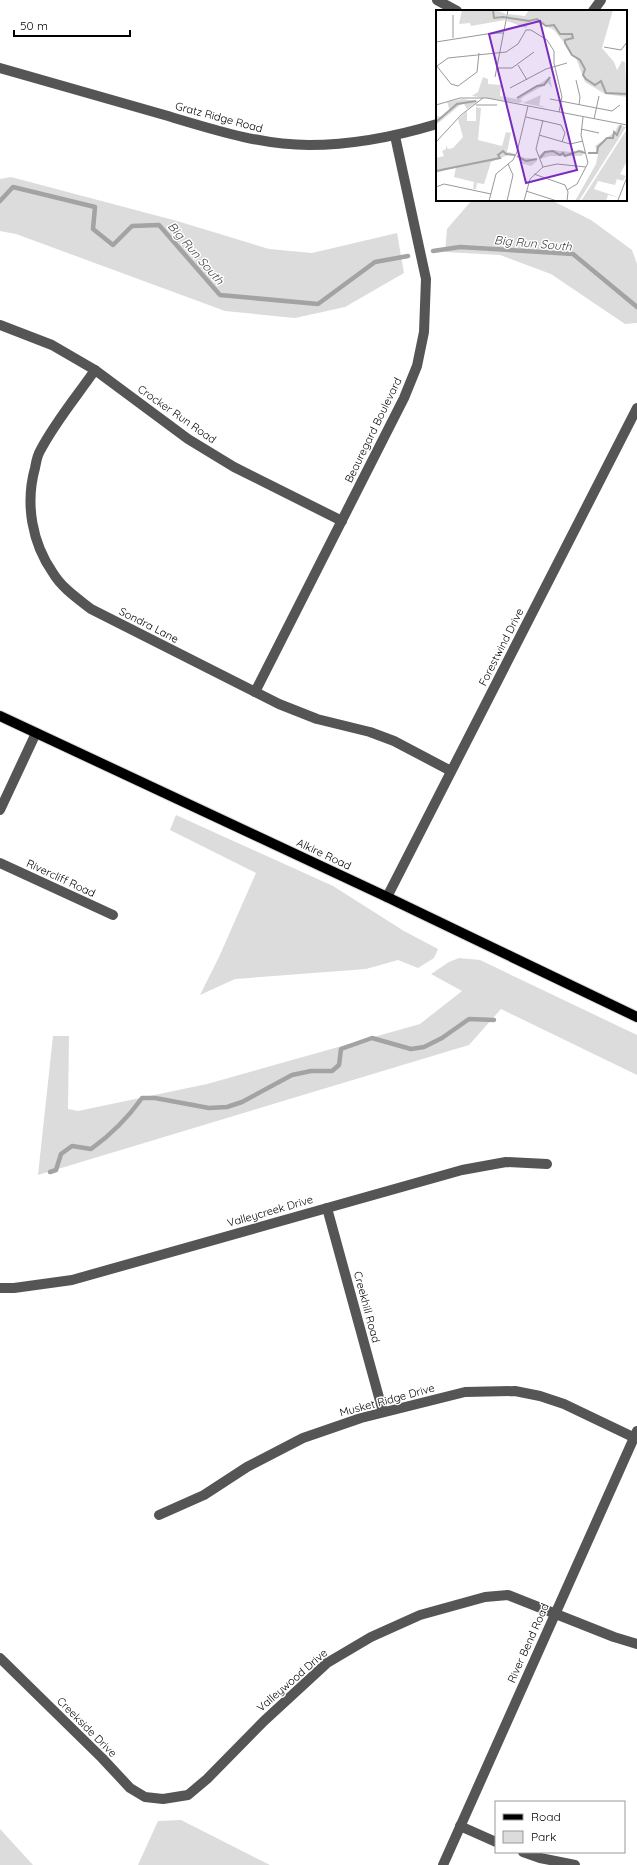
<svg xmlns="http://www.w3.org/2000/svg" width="637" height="1865" font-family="Quicksand,sans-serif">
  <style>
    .green { fill: #dcdcdc }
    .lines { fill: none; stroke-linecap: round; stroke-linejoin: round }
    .stream { stroke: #a3a3a3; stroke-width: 4.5 }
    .major-casing { stroke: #dbdbdb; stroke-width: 12 }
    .minor { stroke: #555; stroke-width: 10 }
    .major { stroke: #000; stroke-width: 10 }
    .labels { text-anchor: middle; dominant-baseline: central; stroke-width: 3; stroke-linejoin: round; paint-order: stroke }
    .street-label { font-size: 11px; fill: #000; stroke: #fff }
    .water-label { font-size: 12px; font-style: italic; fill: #444; stroke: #fff }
    .inset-river { fill: none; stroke: #a3a3a3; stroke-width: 2 }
    .inset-road { fill: none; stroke: #999; stroke-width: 1 }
    .view { fill: #7b2cbf; fill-opacity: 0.15; stroke: #7b2cbf; stroke-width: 2 }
    .inset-edge { fill: none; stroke: #000; stroke-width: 2 }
  </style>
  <rect width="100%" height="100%" fill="#fff"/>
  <g class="green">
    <path d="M11 177 177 221 269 249 312 253 397 233 404 273 345 307 295 318 225 311 16 234 0 231V179Z"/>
    <path d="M472 200H551L591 220 632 250 637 264V323L625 324 551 274 500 255 445 252 447 229Z"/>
    <path d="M176 815 333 886 404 931 438 949 434 958 418 968 398 960 366 969 235 979 200 995 219 957 256 873 170 830Z"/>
    <path d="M459 958 480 960 637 1035V1075L501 1009 469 1045 38 1175 53 1036H69L68 1109 78 1111 207 1084 420 1024 462 991 431 974 449 962Z"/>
    <path d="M181 1820 270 1865H138L158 1821Z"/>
    <path d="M0 1829 33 1865H0Z"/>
  </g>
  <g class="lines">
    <g class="stream">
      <path d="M0 201 13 187 95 207 93 229 113 245 132 226 159 225 220 295 318 304 375 262 408 256"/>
      <path d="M433 251 460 247 573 254 637 307"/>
      <path d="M50 1172 56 1170 61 1154 72 1146 91 1149C112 1134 127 1119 142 1098H155L209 1108 227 1107 242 1102 292 1075 311 1071H332L339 1065 341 1049 372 1038 411 1049 424 1047 442 1038 469 1019 494 1020"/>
    </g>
    <defs>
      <path id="major" d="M0 716 387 897 637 1017"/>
    </defs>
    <use href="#major" class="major-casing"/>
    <g class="minor">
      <path d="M437 0 457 11"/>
      <path d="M593 11 601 0"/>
      <path d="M0 68C54 83 107 99 161 114 209 128 258 145 309 145 354 145 394 137 437 124"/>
      <path d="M0 325 52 345 95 370 188 439 234 467 342 521"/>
      <path d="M95 370C77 396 55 422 40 451 37 456 36 463 35 468 25 504 32 543 53 573 62 588 77 598 91 609L279 704 317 719 370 732 394 741 451 771"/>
      <path d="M255 692 404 398 417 366 424 332 426 279 395 136"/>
      <path d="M0 810 36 733"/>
      <path d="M0 863 113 915"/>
      <path d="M387 897 637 408"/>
      <path d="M327 1208 383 1412"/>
      <path d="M0 1288H14L72 1280 462 1170 506 1162 547 1164"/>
      <path d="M159 1515 204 1495 247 1467 303 1438 361 1418 465 1392 515 1391 540 1396 564 1404 633 1437"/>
      <path d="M0 1658 102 1758 130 1788 145 1797 163 1799 188 1795 207 1779 264 1721 327 1663 371 1637 420 1615 485 1597 508 1595 614 1637 637 1644"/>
      <path d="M460 1826 496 1842"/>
      <path d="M523 1852 540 1858 575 1865"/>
      <path d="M443 1865 637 1431"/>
    </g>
    <use href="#major" class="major"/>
  </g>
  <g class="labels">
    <g class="street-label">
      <text transform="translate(219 117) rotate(15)">Gratz Ridge Road</text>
      <text transform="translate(177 414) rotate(35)">Crocker Run Road</text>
      <text transform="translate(373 430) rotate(-64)">Beauregard Boulevard</text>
      <text transform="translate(149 625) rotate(27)">Sondra Lane</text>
      <text transform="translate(501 647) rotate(-63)">Forestwind Drive</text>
      <text transform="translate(324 854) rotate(25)">Alkire Road</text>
      <text transform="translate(61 878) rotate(25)">Rivercliff Road</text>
      <text transform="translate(270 1211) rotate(-16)">Valleycreek Drive</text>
      <text transform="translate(367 1307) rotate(75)">Creekhill Road</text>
      <text transform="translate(387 1400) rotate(-15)">Musket Ridge Drive</text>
      <text transform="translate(528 1643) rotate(-66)">River Bend Road</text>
      <text transform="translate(292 1680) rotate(-41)">Valleywood Drive</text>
      <text transform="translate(87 1727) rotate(45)">Creekside Drive</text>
    </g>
    <g class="water-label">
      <text transform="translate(533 243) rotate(5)">Big Run South</text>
      <text transform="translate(196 253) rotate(49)">Big Run South</text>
    </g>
  </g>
  <g transform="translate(436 10)">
    <rect width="191" height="191" fill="#fff"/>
    <path d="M26 0H60L70 4 69 10 35 16 34 13 23 14ZM93 0H177L166 38 178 52 181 60 186 51 189 52 191 87 169 84 149 72 140 48 118 20 98 10 93 12 90 18 71 11 72 4 89 6ZM47 67 52 69V74L65 75 64 86 81 89 114 67 116 78 112 73 87 87 84 90 87 91 83 93 36 86 42 82ZM105 85 103 95 111 98 87 93ZM26 89 43 91 31 99 28 94 24 95 0 115V106L6 107 14 101 11 92ZM40 97 45 98 42 130 66 136 70 122 75 123 71 142 77 143 55 152 48 174 41 173 40 179H37L38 172 18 167 20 157 0 163V148L8 146 6 141 10 139V135L12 139 17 138 27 127 22 109 31 101V111H40ZM182 115 190 117 143 191H139L160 154 162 144 159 136 179 122ZM191 119V151L184 164 190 166 187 171 181 169 179 175 162 171 158 179 182 187 172 185 170 191H145ZM117 140 135 142 147 140V143L146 146H114L104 149 103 146 107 142ZM83 147 100 149 101 151 95 156 85 153Z" fill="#dcdcdc"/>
    <path class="inset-river" d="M57 0 58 8 67 7 93 11 101 9 110 16 118 15 124 24H136L137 28 129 30V33L136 45 144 50 149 59 147 65 150 69 159 75 165 71 170 83 191 84M81 88 101 76 108 75 114 67M0 112 21 94 40 91M152 143H161L162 137 171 128H177L178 122 181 125 185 115M81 146 90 151 101 149M104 148 109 142 117 141 124 145 127 143 129 146 143 141 149 143M0 161 64 148 62 145 67 141 70 144 79 145"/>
    <path class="inset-road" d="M17 5V28M0 32 57 23H68M168 37 185 40 191 32M0 55 15 74 22 76 41 62 43 43M82 55 91 70M1 56 12 48 70 42 82 34 90 20H95L111 30 118 41V53L126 87 123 102M62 58H76L98 42M59 67 72 0M140 70 144 87 143 95M74 78 110 59 131 53M114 89 176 101 184 95M0 95 24 88H51L191 115M40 95H61M90 107 125 115 129 123 126 132M158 109 163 86M145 119 163 123M103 125 134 134 147 131M0 132 25 105 47 88M107 157 100 139 107 110M98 164 129 175 132 182 131 191M0 177 8 174 55 184M131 180 141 174 152 153 145 125 147 107M90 181 121 191M182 190 191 167M53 191 60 164 77 150 81 142 92 96M71 191 77 165 72 154M88 191 94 169 107 157 121 154 150 157"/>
    <path class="view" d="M104 11 141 160 90 173 53 24Z"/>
    <rect width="191" height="191" class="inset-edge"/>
  </g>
  <rect x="495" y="1801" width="130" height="52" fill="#ffffff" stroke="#999999"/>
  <rect x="503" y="1814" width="20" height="6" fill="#000000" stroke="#999999"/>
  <text x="531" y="1821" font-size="12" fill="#000000">Road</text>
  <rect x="503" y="1831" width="20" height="12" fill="#dcdcdc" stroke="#999999"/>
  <text x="531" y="1841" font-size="12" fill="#000000">Park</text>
  <path d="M14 30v6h116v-6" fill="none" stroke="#000000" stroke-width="2"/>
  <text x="20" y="30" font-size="12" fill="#000000" stroke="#ffffff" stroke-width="3" paint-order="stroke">50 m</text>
</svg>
